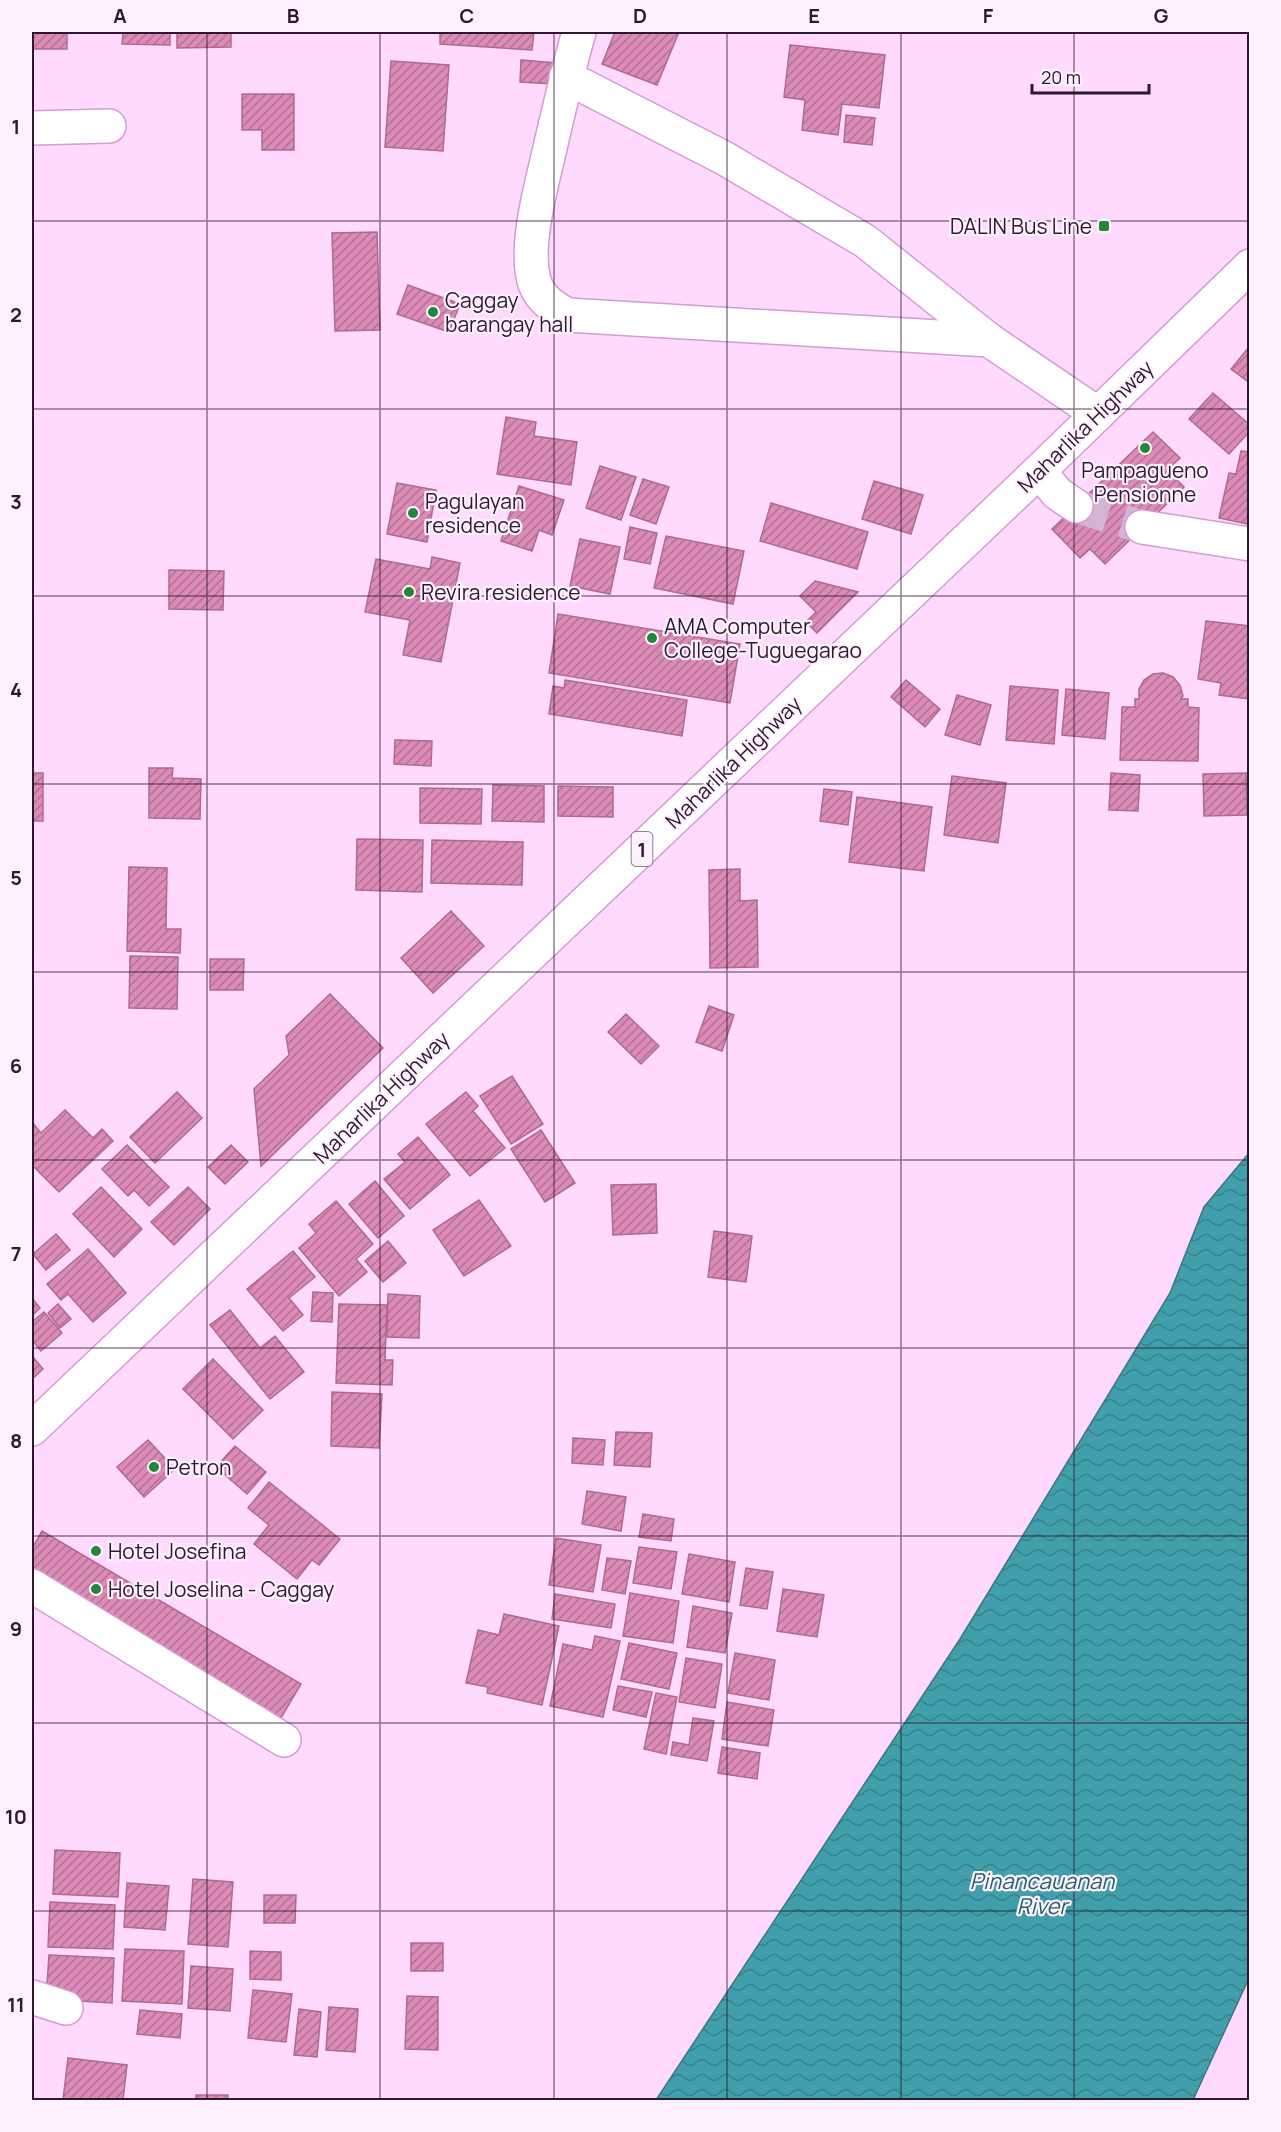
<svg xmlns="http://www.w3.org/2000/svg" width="1281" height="2132" font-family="Manrope,sans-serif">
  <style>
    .water { fill: url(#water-waves); stroke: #3b7686; stroke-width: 1.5 }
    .building { fill: url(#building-hatch); stroke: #b06990; stroke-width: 1.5 }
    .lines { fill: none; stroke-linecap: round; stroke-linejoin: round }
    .minor-tunnel { stroke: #d5b3d4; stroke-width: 33; stroke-dasharray: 33 16; stroke-linecap: butt }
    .minor-casing { stroke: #d59bd4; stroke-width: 36 }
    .major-casing { stroke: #d59bd4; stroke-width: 36 }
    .minor { stroke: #fff; stroke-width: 33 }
    .major { stroke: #fff; stroke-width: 33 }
    .grid { fill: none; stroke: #2e182e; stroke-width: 1.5; stroke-opacity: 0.55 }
    .poi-dot { fill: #258538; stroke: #fdf1fd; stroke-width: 2 }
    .labels { text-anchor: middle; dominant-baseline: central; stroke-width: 4.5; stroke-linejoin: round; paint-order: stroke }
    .shield { fill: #fdf1fd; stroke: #6c596c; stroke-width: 1.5 }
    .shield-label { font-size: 20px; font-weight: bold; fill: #2e182e }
    .poi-label { font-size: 21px; fill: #2e182e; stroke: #fdf1fd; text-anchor: start }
    .street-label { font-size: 21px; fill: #2e182e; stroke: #fdf1fd }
    .water-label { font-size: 22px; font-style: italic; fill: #2a5f66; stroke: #fdf1fd }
    .neatline { fill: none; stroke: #2e182e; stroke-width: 2 }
    .grid-label { font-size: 20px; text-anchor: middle; font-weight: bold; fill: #2e182e }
  </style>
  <defs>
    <pattern id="water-waves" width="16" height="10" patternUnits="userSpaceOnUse" patternTransform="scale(1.5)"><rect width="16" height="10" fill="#409fab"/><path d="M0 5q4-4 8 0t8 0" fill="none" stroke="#36818c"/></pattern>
    <pattern id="building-hatch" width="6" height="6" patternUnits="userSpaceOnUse" patternTransform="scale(1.5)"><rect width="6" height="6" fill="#dc8bb7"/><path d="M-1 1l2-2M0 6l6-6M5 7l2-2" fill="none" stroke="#b37195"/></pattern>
  </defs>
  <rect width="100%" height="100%" fill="#ffdafe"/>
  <path class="water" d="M1249 1153V1978L1193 2100H656L960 1639 1170 1293 1204 1207Z"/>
  <g class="building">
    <rect x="32" y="32" width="35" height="17"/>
    <rect x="73" y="32" width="39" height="1"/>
    <path d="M123 32H170V45L122 44Z"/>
    <path d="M177 32H231V47L177 48Z"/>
    <path d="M440 32H534L532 50 440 44Z"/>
    <path d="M615 32H679L657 85 602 64Z"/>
    <path d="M790 45 885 55 879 108 842 104 838 135 802 130 805 100 784 97Z"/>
    <path d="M521 60 556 63 554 84 520 82Z"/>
    <path d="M391 61 449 65 443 151 385 147Z"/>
    <path d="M242 94H294V150H262V130H242Z"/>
    <path d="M846 115 875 118 872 145 844 142Z"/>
    <path d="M377 232 380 330 335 331 332 233Z"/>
    <path d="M408 285 460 304 449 332 397 314Z"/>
    <path d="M1249 347H1250V383L1231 369Z"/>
    <path d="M1213 393 1250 425V431L1229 454 1189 419Z"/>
    <path d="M506 417 536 422 534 436 577 442 571 485 497 474Z"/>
    <path d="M1153 432 1180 458 1167 470 1184 487 1105 564 1090 549 1080 558 1052 529Z"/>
    <path d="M1241 451 1250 452 1248 524 1219 518 1229 473 1236 474Z"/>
    <path d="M600 466 636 477 621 520 586 508Z"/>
    <path d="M643 479 669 487 656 524 630 515Z"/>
    <path d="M874 481 923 495 911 534 862 519Z"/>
    <path d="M397 483 436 490 427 542 387 534Z"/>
    <path d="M519 486 564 500 552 535 539 530 532 551 501 541Z"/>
    <path d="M771 503 868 532 857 569 760 541Z"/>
    <path d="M630 527 657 533 650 564 624 559Z"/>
    <path d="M666 536 744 551 733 604 654 588Z"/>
    <path d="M580 539 620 547 610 594 570 586Z"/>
    <path d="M432 557 460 563 441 662 403 655 410 620 365 612 376 559 430 569Z"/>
    <path d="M169 570 224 571 223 610 169 609Z"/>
    <path d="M815 581 858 592 817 633 806 622 816 612 800 596Z"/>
    <path d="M558 614 740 644 730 703 549 673Z"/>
    <path d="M1206 621 1250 626 1249 699 1219 695 1221 683 1198 679Z"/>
    <path d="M1163 673 1173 677 1180 685 1183 696 1181 699H1188V707L1199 708 1198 761 1120 760 1122 707H1135V699H1139V689L1144 680 1153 674Z"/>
    <path d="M565 680 687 700 682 736 549 714 553 686 564 688Z"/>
    <path d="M906 680 940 709 925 727 891 697Z"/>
    <path d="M1010 686 1058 690 1054 744 1006 740Z"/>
    <path d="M1066 689 1109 693 1105 739 1062 735Z"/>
    <path d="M957 695 991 705 980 745 945 735Z"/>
    <path d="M395 740 432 741 431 766 394 764Z"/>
    <path d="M149 768H173L172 778 201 779 200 819 149 818Z"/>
    <rect x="32" y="773" width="11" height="48"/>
    <path d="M1111 773 1140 775 1138 811 1109 810Z"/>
    <path d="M1246 773 1247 815 1204 816 1203 774Z"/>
    <path d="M952 776 1006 783 998 843 944 835Z"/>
    <path d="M493 785 544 786V822L492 821Z"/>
    <path d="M558 786 613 787V817L558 816Z"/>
    <path d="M420 788 482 789 481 824 420 823Z"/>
    <path d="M824 789 852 792 848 825 820 821Z"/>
    <path d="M857 797 932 807 924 871 849 862Z"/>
    <path d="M357 839 423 840 422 892 356 890Z"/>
    <path d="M432 840 523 842 522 885 431 883Z"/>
    <path d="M129 867 167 868 166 929H181L180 953 127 951Z"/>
    <path d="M740 869V901L757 900 758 967 710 968 709 870Z"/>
    <path d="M451 911 484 946 433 993 401 958Z"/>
    <path d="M130 956 178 957 177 1009 129 1008Z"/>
    <path d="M210 959H244L243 990H210Z"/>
    <path d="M330 994 383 1048 261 1166 254 1089 289 1055 286 1036Z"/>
    <path d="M709 1006 734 1015 722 1051 696 1042Z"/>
    <path d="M626 1014 659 1046 641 1064 608 1032Z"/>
    <path d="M512 1076 543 1124 511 1144 480 1096Z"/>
    <path d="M177 1092 202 1118 155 1163 130 1137Z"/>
    <path d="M466 1092 478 1106 473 1111 505 1148 470 1176 426 1124Z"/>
    <path d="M65 1110 93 1138 102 1129 113 1141 59 1192 32 1165V1122L41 1133Z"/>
    <path d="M541 1130 575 1183 545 1202 511 1149Z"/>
    <path d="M418 1137 450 1175 410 1209 384 1179 405 1162 398 1154Z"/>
    <path d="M127 1145 169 1187 149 1206 134 1190 128 1196 102 1169Z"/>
    <path d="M231 1145 248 1162 225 1184 208 1167Z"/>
    <path d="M375 1181 404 1216 378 1238 349 1204Z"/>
    <path d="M656 1184 657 1233 613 1235 611 1185Z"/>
    <path d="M101 1187 142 1229 114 1257 73 1214Z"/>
    <path d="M188 1187 210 1209 174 1245 151 1222Z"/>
    <path d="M479 1200 511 1246 464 1276 433 1230Z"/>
    <path d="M336 1201 373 1244 356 1259 367 1272 339 1296 299 1248 316 1233 309 1224Z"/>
    <path d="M714 1231 752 1236 746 1282 708 1277Z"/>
    <path d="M56 1234 70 1250 46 1270 33 1254Z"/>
    <path d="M388 1241 406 1263 383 1282 365 1261Z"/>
    <path d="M88 1249 126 1293 93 1322 68 1294 61 1300 47 1284Z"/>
    <path d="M293 1251 315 1277 289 1298 303 1315 283 1331 247 1289Z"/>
    <path d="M313 1292 333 1293 332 1322 311 1321Z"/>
    <path d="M388 1294 420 1296 419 1338 387 1337Z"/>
    <path d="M32 1298 40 1308 32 1316Z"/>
    <path d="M58 1304 71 1319 60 1328 48 1313Z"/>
    <path d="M339 1304 387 1305 385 1360H393L392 1385 336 1383Z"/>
    <path d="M230 1310 260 1348 275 1336 304 1372 270 1399 210 1325Z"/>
    <path d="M44 1312 62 1333 41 1351 32 1340V1322Z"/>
    <path d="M32 1356 43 1369 32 1379Z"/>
    <path d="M213 1359 263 1410 233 1439 183 1389Z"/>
    <path d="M332 1392 382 1394 379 1448 331 1446Z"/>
    <path d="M616 1432 652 1433 650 1467 614 1465Z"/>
    <path d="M573 1438 605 1440 603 1465 572 1463Z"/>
    <path d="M148 1440 175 1469 144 1497 117 1467Z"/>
    <path d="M235 1446 266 1472 247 1494 216 1467Z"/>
    <path d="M269 1482 340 1539 319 1565 312 1560 297 1579 254 1544 269 1525 248 1508Z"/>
    <path d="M587 1491 626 1497 621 1531 582 1524Z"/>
    <path d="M643 1514 674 1519 671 1541 639 1537Z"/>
    <path d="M42 1531 301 1684 275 1728 32 1584V1549Z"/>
    <path d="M556 1538 601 1545 593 1592 549 1585Z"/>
    <path d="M639 1547 677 1552 671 1589 633 1583Z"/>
    <path d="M689 1554 735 1562 729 1602 682 1594Z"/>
    <path d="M607 1558 631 1561 625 1594 602 1590Z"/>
    <path d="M746 1568 773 1572 767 1609 740 1605Z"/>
    <path d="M783 1589 824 1595 817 1637 777 1631Z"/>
    <path d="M630 1593 679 1601 673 1643 623 1636Z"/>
    <path d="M555 1594 615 1604 611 1628 552 1619Z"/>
    <path d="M693 1606 732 1613 725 1653 687 1647Z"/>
    <path d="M504 1614 559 1626 542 1705 487 1693 488 1687 466 1683 478 1630 499 1635Z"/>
    <path d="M595 1636 620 1641 603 1717 550 1706 563 1644 592 1650Z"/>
    <path d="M629 1643 677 1653 669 1689 621 1679Z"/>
    <path d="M735 1653 775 1660 769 1700 728 1693Z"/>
    <path d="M686 1658 722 1664 715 1708 679 1702Z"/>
    <path d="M618 1686 652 1692 646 1717 613 1710Z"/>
    <path d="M656 1693 677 1697 666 1754 644 1749Z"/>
    <path d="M727 1702 774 1710 768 1746 722 1739Z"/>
    <path d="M693 1718 714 1721 707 1761 671 1755 673 1742 689 1745Z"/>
    <path d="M722 1747 760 1753 757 1779 718 1773Z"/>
    <path d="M55 1850 120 1853 118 1897 53 1894Z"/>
    <path d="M193 1879 233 1882 228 1947 188 1944Z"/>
    <path d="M127 1883 169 1886 165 1930 124 1927Z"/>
    <path d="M264 1895H296L295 1923H264Z"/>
    <path d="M50 1902 115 1905 113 1949 48 1947Z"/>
    <rect x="411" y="1943" width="32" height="28"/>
    <path d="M125 1949 184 1951 182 2004 122 2001Z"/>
    <path d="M250 1951 281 1952V1980L250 1979Z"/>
    <path d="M49 1955 114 1958 112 2003 46 1999Z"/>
    <path d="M191 1966 233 1969 230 2011 188 2008Z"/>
    <path d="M253 1990 292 1994 286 2042 248 2038Z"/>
    <path d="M407 1996 438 1997V2050L405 2049Z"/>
    <path d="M329 2007 358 2009 355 2052 326 2050Z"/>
    <path d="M299 2009 321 2012 317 2057 294 2055Z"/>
    <path d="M140 2010 182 2014 180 2038 137 2034Z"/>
    <path d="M68 2058 127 2065 123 2100H63Z"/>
    <rect x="196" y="2095" width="32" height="5"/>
  </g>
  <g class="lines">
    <path class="minor-tunnel" d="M1076 506 1142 527"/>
    <defs>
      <g id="minor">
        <path d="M579 32C568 70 559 109 550 148 542 184 523 248 535 284 541 300 554 307 567 315L989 340"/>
        <path d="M566 77 724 158 865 241 989 340 1098 414"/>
        <path d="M32 128 109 126"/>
        <path d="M1039 471 1057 493 1076 506"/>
        <path d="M1142 527 1250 544"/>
        <path d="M32 1586 284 1740"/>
        <path d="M32 1997 66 2008"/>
      </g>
      <path id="major" d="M32 1429 1039 471 1250 266"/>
    </defs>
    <use href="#minor" class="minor-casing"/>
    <use href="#major" class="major-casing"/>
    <use href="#minor" class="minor"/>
    <use href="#major" class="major"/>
  </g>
  <path class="grid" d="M207 32V2100M380 32V2100M554 32V2100M727 32V2100M901 32V2100M1074 32V2100M32 221H1250M32 409H1250M32 596H1250M32 784H1250M32 972H1250M32 1160H1250M32 1348H1250M32 1536H1250M32 1723H1250M32 1911H1250"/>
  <g class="poi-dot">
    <rect x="1098" y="220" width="12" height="12" rx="3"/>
    <circle cx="433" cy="312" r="6"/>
    <circle cx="1145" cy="448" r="6"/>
    <circle cx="413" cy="513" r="6"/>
    <circle cx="409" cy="592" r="6"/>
    <circle cx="652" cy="638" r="6"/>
    <circle cx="154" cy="1467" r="6"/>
    <circle cx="96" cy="1551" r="6"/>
    <circle cx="96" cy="1589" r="6"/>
  </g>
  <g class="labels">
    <rect class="shield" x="631.5" y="832" width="21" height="34" rx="4.5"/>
    <g class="shield-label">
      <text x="642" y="849">1</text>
    </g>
    <g class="poi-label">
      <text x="1092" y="226" text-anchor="end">DALIN Bus Line</text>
      <text x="445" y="300">Caggay<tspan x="445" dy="24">barangay hall</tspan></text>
      <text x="1145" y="470" text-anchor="middle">Pampagueno<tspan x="1145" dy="24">Pensionne</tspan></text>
      <text x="425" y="501">Pagulayan<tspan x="425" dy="24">residence</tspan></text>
      <text x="421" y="592">Revira residence</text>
      <text x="664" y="626">AMA Computer<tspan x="664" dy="24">College-Tuguegarao</tspan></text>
      <text x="166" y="1467">Petron</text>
      <text x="108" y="1551">Hotel Josefina</text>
      <text x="108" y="1589">Hotel Joselina - Caggay</text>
    </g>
    <g class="street-label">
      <text transform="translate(1085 426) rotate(-44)">Maharlika Highway</text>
      <text transform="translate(733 762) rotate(-44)">Maharlika Highway</text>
      <text transform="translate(381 1097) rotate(-44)">Maharlika Highway</text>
    </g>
    <g class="water-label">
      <text x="1042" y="1881">Pinancauanan<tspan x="1042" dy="25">River</tspan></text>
    </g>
  </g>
  <rect width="1281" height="2132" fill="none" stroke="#fdf1fd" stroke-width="66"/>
  <path d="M1032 84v9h117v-9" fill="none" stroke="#2e182e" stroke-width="3"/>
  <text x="1041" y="84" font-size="18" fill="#2e182e" stroke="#fdf1fd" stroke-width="4.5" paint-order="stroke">20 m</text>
  <rect x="33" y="33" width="1215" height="2066" class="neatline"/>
  <g class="grid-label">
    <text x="120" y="23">A</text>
    <text x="293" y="23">B</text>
    <text x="467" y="23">C</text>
    <text x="640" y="23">D</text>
    <text x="814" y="23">E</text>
    <text x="988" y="23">F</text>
    <text x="1161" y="23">G</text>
    <text x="16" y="134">1</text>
    <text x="16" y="322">2</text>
    <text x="16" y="509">3</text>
    <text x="16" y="697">4</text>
    <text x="16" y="885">5</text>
    <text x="16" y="1073">6</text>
    <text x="16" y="1261">7</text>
    <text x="16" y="1448">8</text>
    <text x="16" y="1636">9</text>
    <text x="16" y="1824">10</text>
    <text x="16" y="2012">11</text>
  </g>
</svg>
